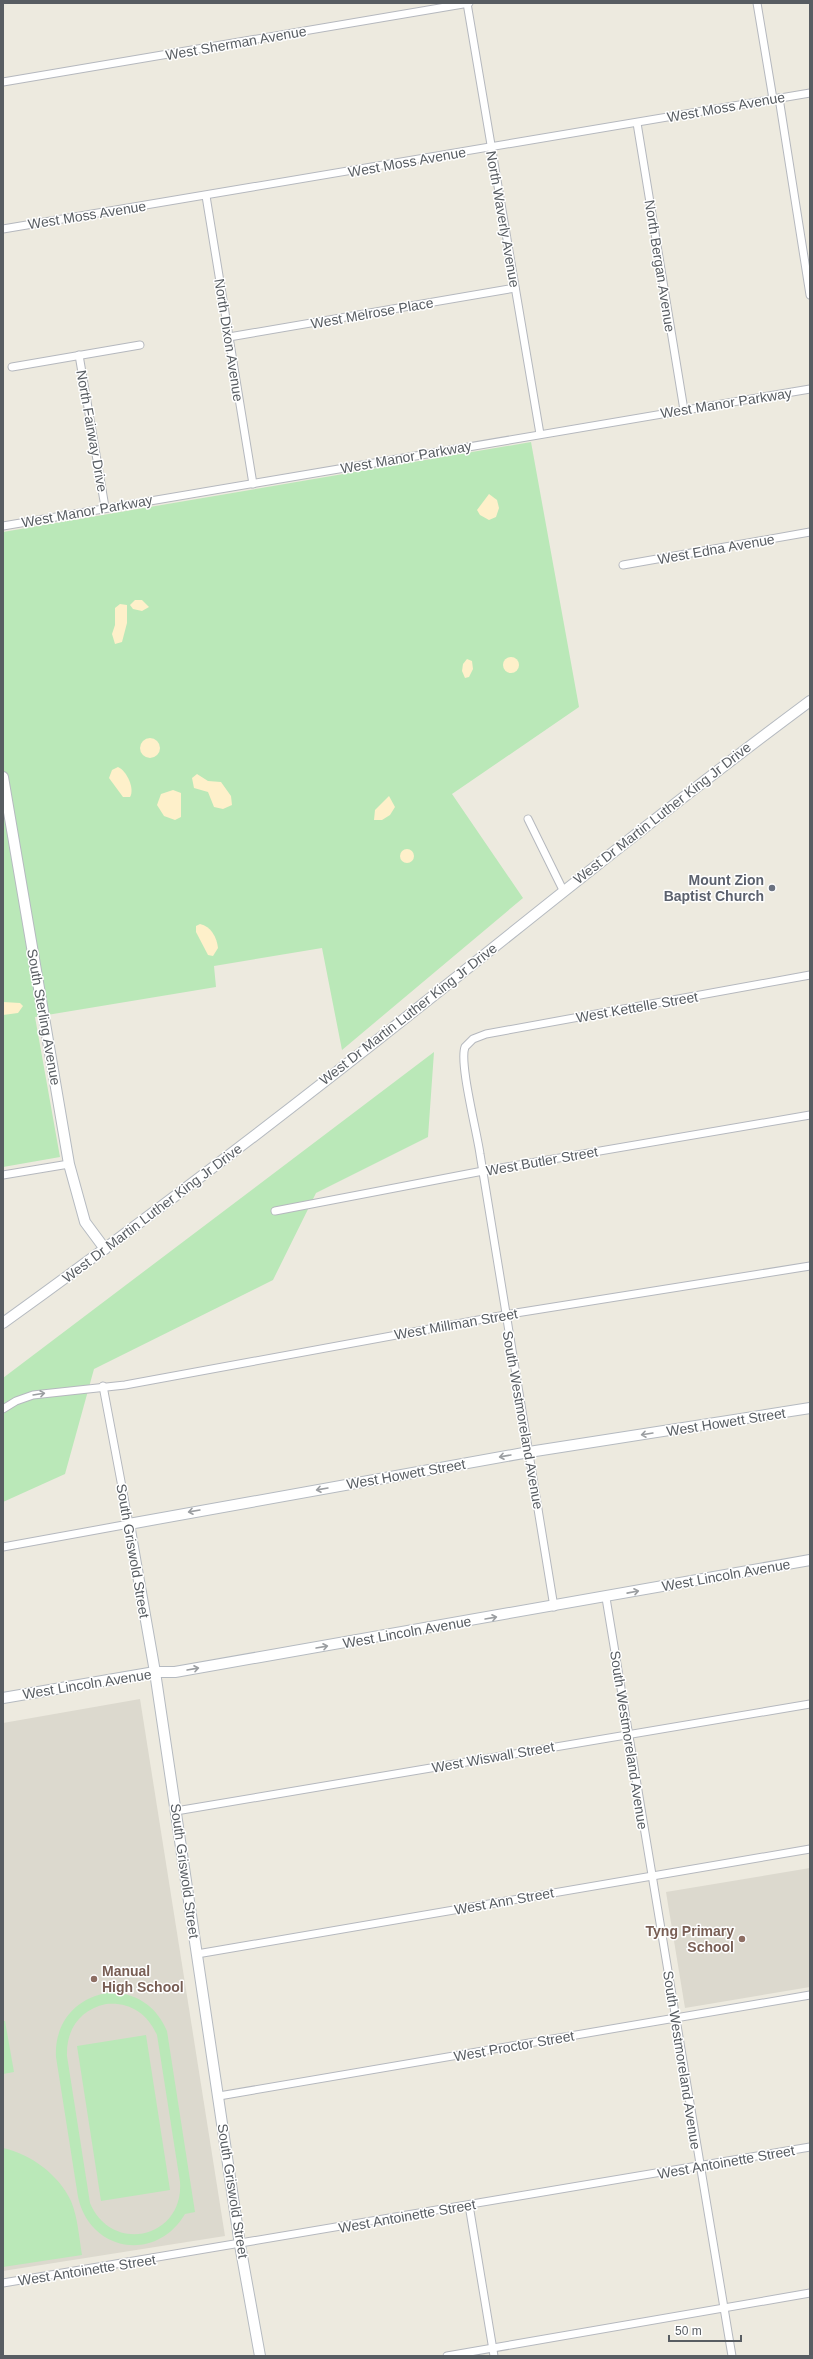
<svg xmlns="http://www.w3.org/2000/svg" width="813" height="2359" font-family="Arial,sans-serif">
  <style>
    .education { fill: #dcd9ce }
    .green { fill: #bae8b8; fill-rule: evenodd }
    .sand { fill: #fef0ca }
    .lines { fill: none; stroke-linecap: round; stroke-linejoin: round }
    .street-casing { stroke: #b5b8be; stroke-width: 9 }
    .secondary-casing { stroke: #b5bac0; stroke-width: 12 }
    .street { stroke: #fff; stroke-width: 7 }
    .secondary { stroke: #fff; stroke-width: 10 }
    .oneway { stroke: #9b9ea1 }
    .worship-dot { fill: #6b7280; stroke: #fff; stroke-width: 1.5 }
    .education-dot { fill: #8d6e63; stroke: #fff; stroke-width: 1.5 }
    .labels { text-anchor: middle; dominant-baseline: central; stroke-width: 3; stroke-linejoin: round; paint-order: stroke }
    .street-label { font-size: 14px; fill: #585d62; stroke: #fff }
    .worship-label { font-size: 14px; font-weight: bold; fill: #5b616d; stroke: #fff; text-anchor: end }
    .education-label { font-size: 14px; font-weight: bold; fill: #785e54; stroke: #fff; text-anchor: end }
  </style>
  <rect width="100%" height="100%" fill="#edeadf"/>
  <g class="education">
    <path d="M140 1699 225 2236 3 2271V1723Z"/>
    <path d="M810 1868V1987L685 2008 666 1892Z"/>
  </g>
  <g class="green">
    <path d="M531 442 579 707 452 794 523 898 342 1050 322 948 214 966 216 987 35 1017 60 1157 3 1167V532Z"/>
    <path d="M434 1052 428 1137 316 1193 273 1280 94 1369 65 1474 3 1502V1378Z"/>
    <path d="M114 1992C140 1995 157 2008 167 2031L195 2212 185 2214C156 2263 90 2252 78 2197L56 2057C54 2021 78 1995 114 1992ZM106 2004C130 2002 147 2013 157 2035L180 2182C184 2238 112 2255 90 2203L67 2056C66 2029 80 2010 106 2004Z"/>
    <path d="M3 2021H5L14 2072 3 2074Z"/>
    <path d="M146 2035 170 2190 101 2201 77 2046Z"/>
    <path d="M3 2148C31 2154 59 2175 71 2201 78 2218 79 2238 82 2255L3 2267Z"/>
  </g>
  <g class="sand">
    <path d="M489 494 497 500 499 508 496 517 489 520 480 515 477 510Z"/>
    <path d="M135 600H142L149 607 142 611 133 609 130 605Z"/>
    <path d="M120 604 127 605V623L122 642 115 644 112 634 115 625V608Z"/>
    <circle cx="511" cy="665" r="8"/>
    <path d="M467 659 472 661 473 669 469 677 465 678 462 671 463 664Z"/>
    <circle cx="150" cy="748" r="10"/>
    <path d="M118 767C127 771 135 789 130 797H123L109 778 112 770Z"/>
    <path d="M197 774 208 781 221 782 231 796 232 805 223 809 214 807 208 792 194 788 192 778Z"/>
    <path d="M173 790 181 793V817L175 820 164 816 157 805 161 794Z"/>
    <path d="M389 796 395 807 390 815 382 820H374L375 810Z"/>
    <circle cx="407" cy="856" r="7"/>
    <path d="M200 924C211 926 217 938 218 948L213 956 208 955 196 932V926Z"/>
    <path d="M3 1002 20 1003 23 1006 18 1013 3 1015Z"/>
  </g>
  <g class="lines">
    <defs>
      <g id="street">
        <path d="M467 3 540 434"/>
        <path d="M757 3 773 99"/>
        <path d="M3 82 469 3"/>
        <path d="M779 98 810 295"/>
        <path d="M637 123 684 410"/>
        <path d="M206 196 253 484"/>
        <path d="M3 229 810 93"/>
        <path d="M229 337 515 288"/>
        <path d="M79 355 105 507"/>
        <path d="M12 367 140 345"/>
        <path d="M3 526 810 389"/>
        <path d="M623 565 810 532"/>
        <path d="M528 819 563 890"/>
        <path d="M3 1175 69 1164"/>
        <path d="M275 1211 483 1171 810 1115"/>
        <path d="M3 1409 16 1401 33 1395 125 1385 516 1313 810 1266"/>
        <path d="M3 1547 129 1524 103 1386"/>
        <path d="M606 1598 732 2356"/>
        <path d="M554 1607C530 1456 504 1305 480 1154 477 1132 459 1063 465 1047L473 1039 486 1034 810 975"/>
        <path d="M176 1811 810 1704"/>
        <path d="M197 1954 810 1849"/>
        <path d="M219 2096 810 1995"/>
        <path d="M469 2205 494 2356"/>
        <path d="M3 2283 810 2147"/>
        <path d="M447 2356 810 2293"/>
      </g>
      <g id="secondary">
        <path d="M3 777 69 1164 85 1222 105 1249"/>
        <path d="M3 1323C153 1215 299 1103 443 988 564 891 685 794 810 701"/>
        <path d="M3 1698 155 1672H175L810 1560"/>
        <path d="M260 2356 240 2245 155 1672 129 1524 529 1452 810 1408"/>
      </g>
    </defs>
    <use href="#street" class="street-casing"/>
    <use href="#secondary" class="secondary-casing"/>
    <use href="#street" class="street"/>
    <use href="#secondary" class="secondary"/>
  </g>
  <defs><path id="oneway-shaft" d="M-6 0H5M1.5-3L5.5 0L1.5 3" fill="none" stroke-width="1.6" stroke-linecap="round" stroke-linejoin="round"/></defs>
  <g class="oneway">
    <use href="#oneway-shaft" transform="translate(39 1394) rotate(-9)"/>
    <use href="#oneway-shaft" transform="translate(647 1434) rotate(171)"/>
    <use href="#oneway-shaft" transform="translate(505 1456) rotate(170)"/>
    <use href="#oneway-shaft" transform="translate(322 1489) rotate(170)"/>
    <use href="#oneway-shaft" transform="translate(194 1511) rotate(170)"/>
    <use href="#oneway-shaft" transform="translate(633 1592) rotate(-11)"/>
    <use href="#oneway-shaft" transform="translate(491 1618) rotate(-10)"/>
    <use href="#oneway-shaft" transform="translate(322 1647) rotate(-10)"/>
    <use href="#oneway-shaft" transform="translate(193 1669) rotate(-10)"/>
  </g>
  <circle class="worship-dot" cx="772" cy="888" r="4"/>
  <g class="education-dot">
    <circle cx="742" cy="1939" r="4"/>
    <circle cx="94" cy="1979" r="4"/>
  </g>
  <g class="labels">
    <g class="street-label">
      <text transform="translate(236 43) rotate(-10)">West Sherman Avenue</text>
      <text transform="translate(726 107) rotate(-10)">West Moss Avenue</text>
      <text transform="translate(407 162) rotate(-10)">West Moss Avenue</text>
      <text transform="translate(87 215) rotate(-9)">West Moss Avenue</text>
      <text transform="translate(503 219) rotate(80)">North Waverly Avenue</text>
      <text transform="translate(660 266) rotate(81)">North Bergan Avenue</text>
      <text transform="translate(372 313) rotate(-10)">West Melrose Place</text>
      <text transform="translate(229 340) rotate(81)">North Dixon Avenue</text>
      <text transform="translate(726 403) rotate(-9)">West Manor Parkway</text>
      <text transform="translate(92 431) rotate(80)">North Fairway Drive</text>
      <text transform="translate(406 457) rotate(-10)">West Manor Parkway</text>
      <text transform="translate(87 511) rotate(-10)">West Manor Parkway</text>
      <text transform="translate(716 549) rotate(-10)">West Edna Avenue</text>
      <text transform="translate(662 813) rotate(-38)">West Dr Martin Luther King Jr Drive</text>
      <text transform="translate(637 1007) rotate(-10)">West Kettelle Street</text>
      <text transform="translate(408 1014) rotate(-38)">West Dr Martin Luther King Jr Drive</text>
      <text transform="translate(44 1017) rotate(80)">South Sterling Avenue</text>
      <text transform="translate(542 1161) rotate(-10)">West Butler Street</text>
      <text transform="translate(152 1213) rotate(-37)">West Dr Martin Luther King Jr Drive</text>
      <text transform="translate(456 1324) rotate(-10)">West Millman Street</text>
      <text transform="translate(523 1420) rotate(80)">South Westmoreland Avenue</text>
      <text transform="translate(726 1422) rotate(-9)">West Howett Street</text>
      <text transform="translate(406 1474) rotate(-10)">West Howett Street</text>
      <text transform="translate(133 1551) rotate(80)">South Griswold Street</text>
      <text transform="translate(726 1575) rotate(-10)">West Lincoln Avenue</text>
      <text transform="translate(407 1632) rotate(-10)">West Lincoln Avenue</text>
      <text transform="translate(87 1684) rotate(-9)">West Lincoln Avenue</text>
      <text transform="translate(629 1740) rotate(81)">South Westmoreland Avenue</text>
      <text transform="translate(493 1757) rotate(-10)">West Wiswall Street</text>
      <text transform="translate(185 1871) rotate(82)">South Griswold Street</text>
      <text transform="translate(504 1901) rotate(-10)">West Ann Street</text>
      <text transform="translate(514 2046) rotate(-10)">West Proctor Street</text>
      <text transform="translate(682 2060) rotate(81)">South Westmoreland Avenue</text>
      <text transform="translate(726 2162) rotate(-10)">West Antoinette Street</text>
      <text transform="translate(233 2191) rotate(81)">South Griswold Street</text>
      <text transform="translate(407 2216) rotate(-10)">West Antoinette Street</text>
      <text transform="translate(87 2270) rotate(-9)">West Antoinette Street</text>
    </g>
    <g class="worship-label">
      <text x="764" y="880">Mount Zion<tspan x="764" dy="16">Baptist Church</tspan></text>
    </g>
    <g class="education-label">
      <text x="734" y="1931">Tyng Primary<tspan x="734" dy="16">School</tspan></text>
      <text x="102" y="1971" text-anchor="start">Manual<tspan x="102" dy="16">High School</tspan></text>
    </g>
  </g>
  <rect width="813" height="2359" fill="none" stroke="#585d62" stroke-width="8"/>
  <path d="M669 2335v6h72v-6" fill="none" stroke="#585d62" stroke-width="2"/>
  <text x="675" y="2335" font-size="12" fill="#585d62" stroke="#ffffff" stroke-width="3" paint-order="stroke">50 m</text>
</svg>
